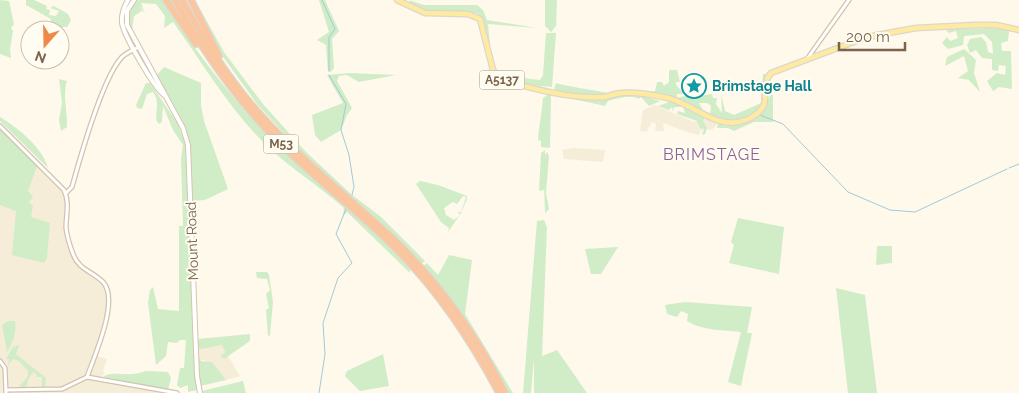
<svg xmlns="http://www.w3.org/2000/svg" width="1019" height="393" font-family="Raleway,sans-serif">
  <style>
    .residential { fill: #f6edd8 }
    .green { fill: #d0edc7 }
    .lines { fill: none; stroke-linecap: round; stroke-linejoin: round }
    .stream { stroke: #a2c9dc; stroke-width: 1 }
    .tertiary-casing { stroke: #d2c3ae; stroke-width: 5.5 }
    .secondary-casing { stroke: #d5c5ac; stroke-width: 6 }
    .primary-casing { stroke: #ddd7d0; stroke-width: 7 }
    .motorway-casing { stroke: #ddd7d0; stroke-width: 8 }
    .tertiary { stroke: #fff; stroke-width: 3 }
    .secondary { stroke: #fff; stroke-width: 4 }
    .primary { stroke: #feeba0; stroke-width: 4.5 }
    .motorway { stroke: #fac69f; stroke-width: 5.5 }
    .labels { text-anchor: middle; dominant-baseline: central; stroke-width: 4; stroke-linejoin: round; paint-order: stroke }
    .shield { fill: #fffcf2; stroke: #a3927d; stroke-width: 1 }
    .shield-label { font-size: 12px; font-weight: bold; fill: #7b644b }
    .culture-label { font-size: 14px; font-weight: bold; fill: #0d838f; stroke: #fffcf2; text-anchor: start }
    .street-label { font-size: 14px; fill: #7b644b; stroke: #fffcf2 }
    .quarter-label { font-size: 16px; letter-spacing: 1px; fill: #8d6396; stroke: #fffcf2 }
  </style>
  <rect width="100%" height="100%" fill="#fef9ea"/>
  <g class="residential">
    <path d="M655 105 694 122 709 118 719 122 712 130 704 129 700 131 699 135 690 133 663 123 664 131H655L656 124 652 122 646 132 640 131 643 110Z"/>
    <path d="M0 127 64 190 68 204 65 226 76 261 83 271 101 281 106 288 108 303 97 356 107 359 103 371 105 373 99 379 174 393H0Z"/>
    <path d="M573 148 605 150 603 162 564 159 562 150Z"/>
    <path d="M222 345 225 352 221 354 224 358 228 356 240 376 226 380 212 363 200 359 197 350Z"/>
  </g>
  <g class="green">
    <path d="M0 0 9 1 14 24 11 28 13 31 10 50 11 58 0 54Z"/>
    <path d="M26 0H34L47 6 46 9 50 10 49 15 56 16 59 11 50 8 54 6 68 14 71 20 67 27H53L50 24 51 19 26 5Z"/>
    <path d="M138 0H163C195 52 236 104 280 148 323 189 371 225 410 269V273L347 212 343 216 344 208C318 185 288 167 263 142 228 107 202 62 173 22L164 28 165 16 156 4 141 3 145 14 139 5 142 11 134 16 132 30C125 20 130 7 138 0Z"/>
    <path d="M192 0H195L224 52 263 104 306 152 351 194 380 216 425 261 421 264 389 230 300 151 257 104 221 54Z"/>
    <path d="M319 0H325L339 31 332 39 334 68 331 72 328 71 326 45 317 40 329 32Z"/>
    <path d="M409 0 424 5H477L483 10 487 20 537 28 488 24 490 45 488 46 482 18 477 13 432 12 411 6Z"/>
    <path d="M545 0H557L556 26 551 32 545 26Z"/>
    <path d="M998 28 1009 31 1008 41 1001 43 1002 51H1011L1012 89 999 87 993 91 987 81 997 73 1005 75 1006 66 999 65 998 71 992 70V59L982 58 976 50 970 53 967 45 970 39 981 37 986 42 988 52 993 54 992 42 984 34 964 36 963 45 948 49 942 43 947 37 950 41 958 38 956 31 949 33 945 29Z"/>
    <path d="M546 33H556L552 87 529 85 502 78 498 71 514 77 540 80 543 75Z"/>
    <path d="M964 49 976 60 974 73 980 92 969 80 958 78 968 71 964 56 945 66 947 57Z"/>
    <path d="M164 67 201 83V105L204 121 228 189 205 200 192 201 187 134 180 116 157 75Z"/>
    <path d="M669 70H677L680 82H676V85L684 94H677V98L697 93 699 96 712 94 713 98H717L716 104 722 113 721 94 725 111 734 115 761 103 763 74H768L766 105 771 94 773 95V122H754L734 131 728 128H717L719 121 710 115 711 106 707 103H699L704 112 687 102 646 93 655 91 657 82H662L664 86 669 82Z"/>
    <path d="M350 73 396 75 359 82 347 75 339 76 337 81 352 108 347 115 341 130 321 142 315 135 312 115 343 103 327 75Z"/>
    <path d="M59 79 67 81C62 96 68 111 67 127L61 131 59 120 62 102Z"/>
    <path d="M146 83H150L178 124 185 144 197 390 188 392V385L180 388 177 385 180 368H184L186 340H180L177 343 168 342 166 356 156 365 148 303 150 290 153 287 158 309 179 311V226H183L181 158 183 145 173 130 163 106 162 121 160 124 157 122C154 111 161 103 153 92L147 94 142 109 137 108 136 105Z"/>
    <path d="M556 83C574 88 590 89 609 93L607 97 624 91 622 89 630 90 631 94 635 89 639 95 660 101 649 106 641 97 639 99C631 94 618 98 608 101L605 106 569 98 567 94 554 89Z"/>
    <path d="M549 94 551 95 550 148 541 147V141L538 140C539 125 542 113 543 98Z"/>
    <path d="M672 101 685 105 705 117 703 121 707 128 705 134 702 135 704 129 700 128 697 121 677 114 678 111 685 113 683 107H674L673 112 672 107 669 110 658 106Z"/>
    <path d="M0 117C18 128 42 147 48 168L0 121Z"/>
    <path d="M0 128 38 164 28 191 33 197 29 202 33 206 31 217 50 223 47 258 44 263 12 255 16 211 0 205Z"/>
    <path d="M545 150V155L547 152 549 156 546 193 549 209 545 213 544 185V190L539 191 541 153Z"/>
    <path d="M420 181 438 185 467 196V199L460 215 458 212H461L466 197 463 196 457 204 453 202 444 208 446 215 454 220 459 216 448 232 449 228 441 222 416 184Z"/>
    <path d="M738 218 784 227 779 274 729 263 734 245 731 242Z"/>
    <path d="M544 220 547 227 542 356 557 350 587 393H534V359L531 393H523L537 221Z"/>
    <path d="M877 246H892V263L876 265Z"/>
    <path d="M618 247 601 274H591L585 249Z"/>
    <path d="M449 255 472 260 465 314 513 393H508C486 347 457 305 423 266L427 263 438 275Z"/>
    <path d="M256 272H267L269 275 273 302 270 335 268 336 266 310 269 308 266 294 270 290 267 279 257 278Z"/>
    <path d="M836 288 865 295 877 393H848Z"/>
    <path d="M685 302 752 307 747 333H752L741 386 728 382 741 332C723 330 703 331 687 321L688 314 681 311 677 317 667 314 665 305Z"/>
    <path d="M8 321H15C17 331 13 343 7 352L2 325Z"/>
    <path d="M250 334V341L224 359 220 356 225 352 222 345 197 350V339Z"/>
    <path d="M14 345V349L16 345 19 346 16 354 46 378 45 387 35 388 42 387V377H36L37 375 33 372 28 380 26 388 19 387 28 376V371L19 361 13 359 8 365 9 359H6Z"/>
    <path d="M197 353 201 361 212 362 226 380 200 386Z"/>
    <path d="M383 354 389 386 360 391 345 376 347 371Z"/>
    <path d="M146 371 168 372 171 378 168 390 103 377C112 370 129 378 146 371Z"/>
    <path d="M243 381 246 393H202V391Z"/>
  </g>
  <g class="lines">
    <g class="stream">
      <path d="M322 0 335 29 329 37V71"/>
      <path d="M329 75 346 104 341 130 349 155 354 187 352 195"/>
      <path d="M720 124 733 125"/>
      <path d="M737 124 751 120 760 115 783 124 848 192 890 210 915 212 1007 169"/>
      <path d="M1009 168 1019 164"/>
      <path d="M319 393 325 354 323 323 338 278 352 263 336 234 346 209"/>
    </g>
    <defs>
      <g id="tertiary">
        <path d="M807 59 849 0"/>
        <path d="M0 126 64 190C70 203 66 214 66 228 67 236 70 246 73 254 79 270 92 271 103 282 120 300 94 357 87 377L62 389 6 390"/>
        <path d="M66 193 72 187C80 158 102 78 122 57 126 53 133 50 139 47"/>
        <path d="M0 361 5 368 6 393"/>
        <path d="M87 377 177 393"/>
      </g>
      <g id="secondary">
        <path d="M128 0C124 7 121 14 122 23 124 36 153 86 164 95"/>
        <path d="M134 0 127 11V25L183 128 188 145 197 376 200 393"/>
      </g>
      <path id="primary" d="M397 0 425 13 468 14 480 19 493 70 502 80C533 89 571 99 604 97 610 96 616 93 622 93 637 92 654 95 668 98 696 105 717 131 746 120 778 107 757 88 771 73L867 37 883 34 916 28 975 25H996L1019 30"/>
      <g id="motorway">
        <path d="M166 0 196 44"/>
        <path d="M175 0C197 41 222 78 252 113 291 159 340 196 385 238 432 282 469 336 499 393"/>
        <path d="M182 0C202 37 224 72 251 104 292 152 342 192 389 235 436 279 477 335 505 393"/>
        <path d="M191 0 219 56"/>
      </g>
    </defs>
    <use href="#tertiary" class="tertiary-casing"/>
    <use href="#secondary" class="secondary-casing"/>
    <use href="#primary" class="primary-casing"/>
    <use href="#motorway" class="motorway-casing"/>
    <use href="#tertiary" class="tertiary"/>
    <use href="#secondary" class="secondary"/>
    <use href="#primary" class="primary"/>
    <use href="#motorway" class="motorway"/>
  </g>
  <defs>
    <symbol id="sight-ring" viewBox="-11 -11 22 22"><circle r="9.5" fill="#fffcf2" stroke="#0f9aa8" stroke-width="1.5"/><path d="M0-6L1.8-2.2L6-1.7L2.9 1.2L3.7 5.4L0 3.3L-3.7 5.4L-2.9 1.2L-6-1.7L-1.8-2.2Z" fill="#0f9aa8"/></symbol>
  </defs>
  <g fill-rule="evenodd">
    <use href="#sight-ring" x="680" y="72" width="28" height="28"/>
  </g>
  <g class="labels">
    <g class="shield">
      <rect x="479.5" y="70.5" width="45" height="19" rx="4"/>
      <rect x="263.5" y="134.5" width="35" height="19" rx="4"/>
    </g>
    <g class="shield-label">
      <text x="502" y="80">A5137</text>
      <text x="281" y="144">M53</text>
    </g>
    <g class="culture-label">
      <text x="712" y="86">Brimstage Hall</text>
    </g>
    <g class="street-label">
      <text transform="translate(192 241) rotate(-92)">Mount Road</text>
    </g>
    <g class="quarter-label">
      <text x="712" y="154">BRIMSTAGE</text>
    </g>
  </g>
  <g transform="translate(45 45) rotate(200)"><circle r="24" fill="#fffcf2" stroke="#cabfaf"/>
  <path d="M0-4L9 19L0 12L-9 19Z" fill="#ed8a4a"/>
  <text y="-8" font-size="14" font-weight="bold" text-anchor="middle" fill="#7b644b">N</text>
  </g>
  <path d="M839 42v8h66v-8" fill="none" stroke="#7b644b" stroke-width="2.5"/>
  <text x="846" y="42" font-size="15" fill="#7b644b" stroke="#fffcf2" stroke-width="4" paint-order="stroke">200 m</text>
</svg>
